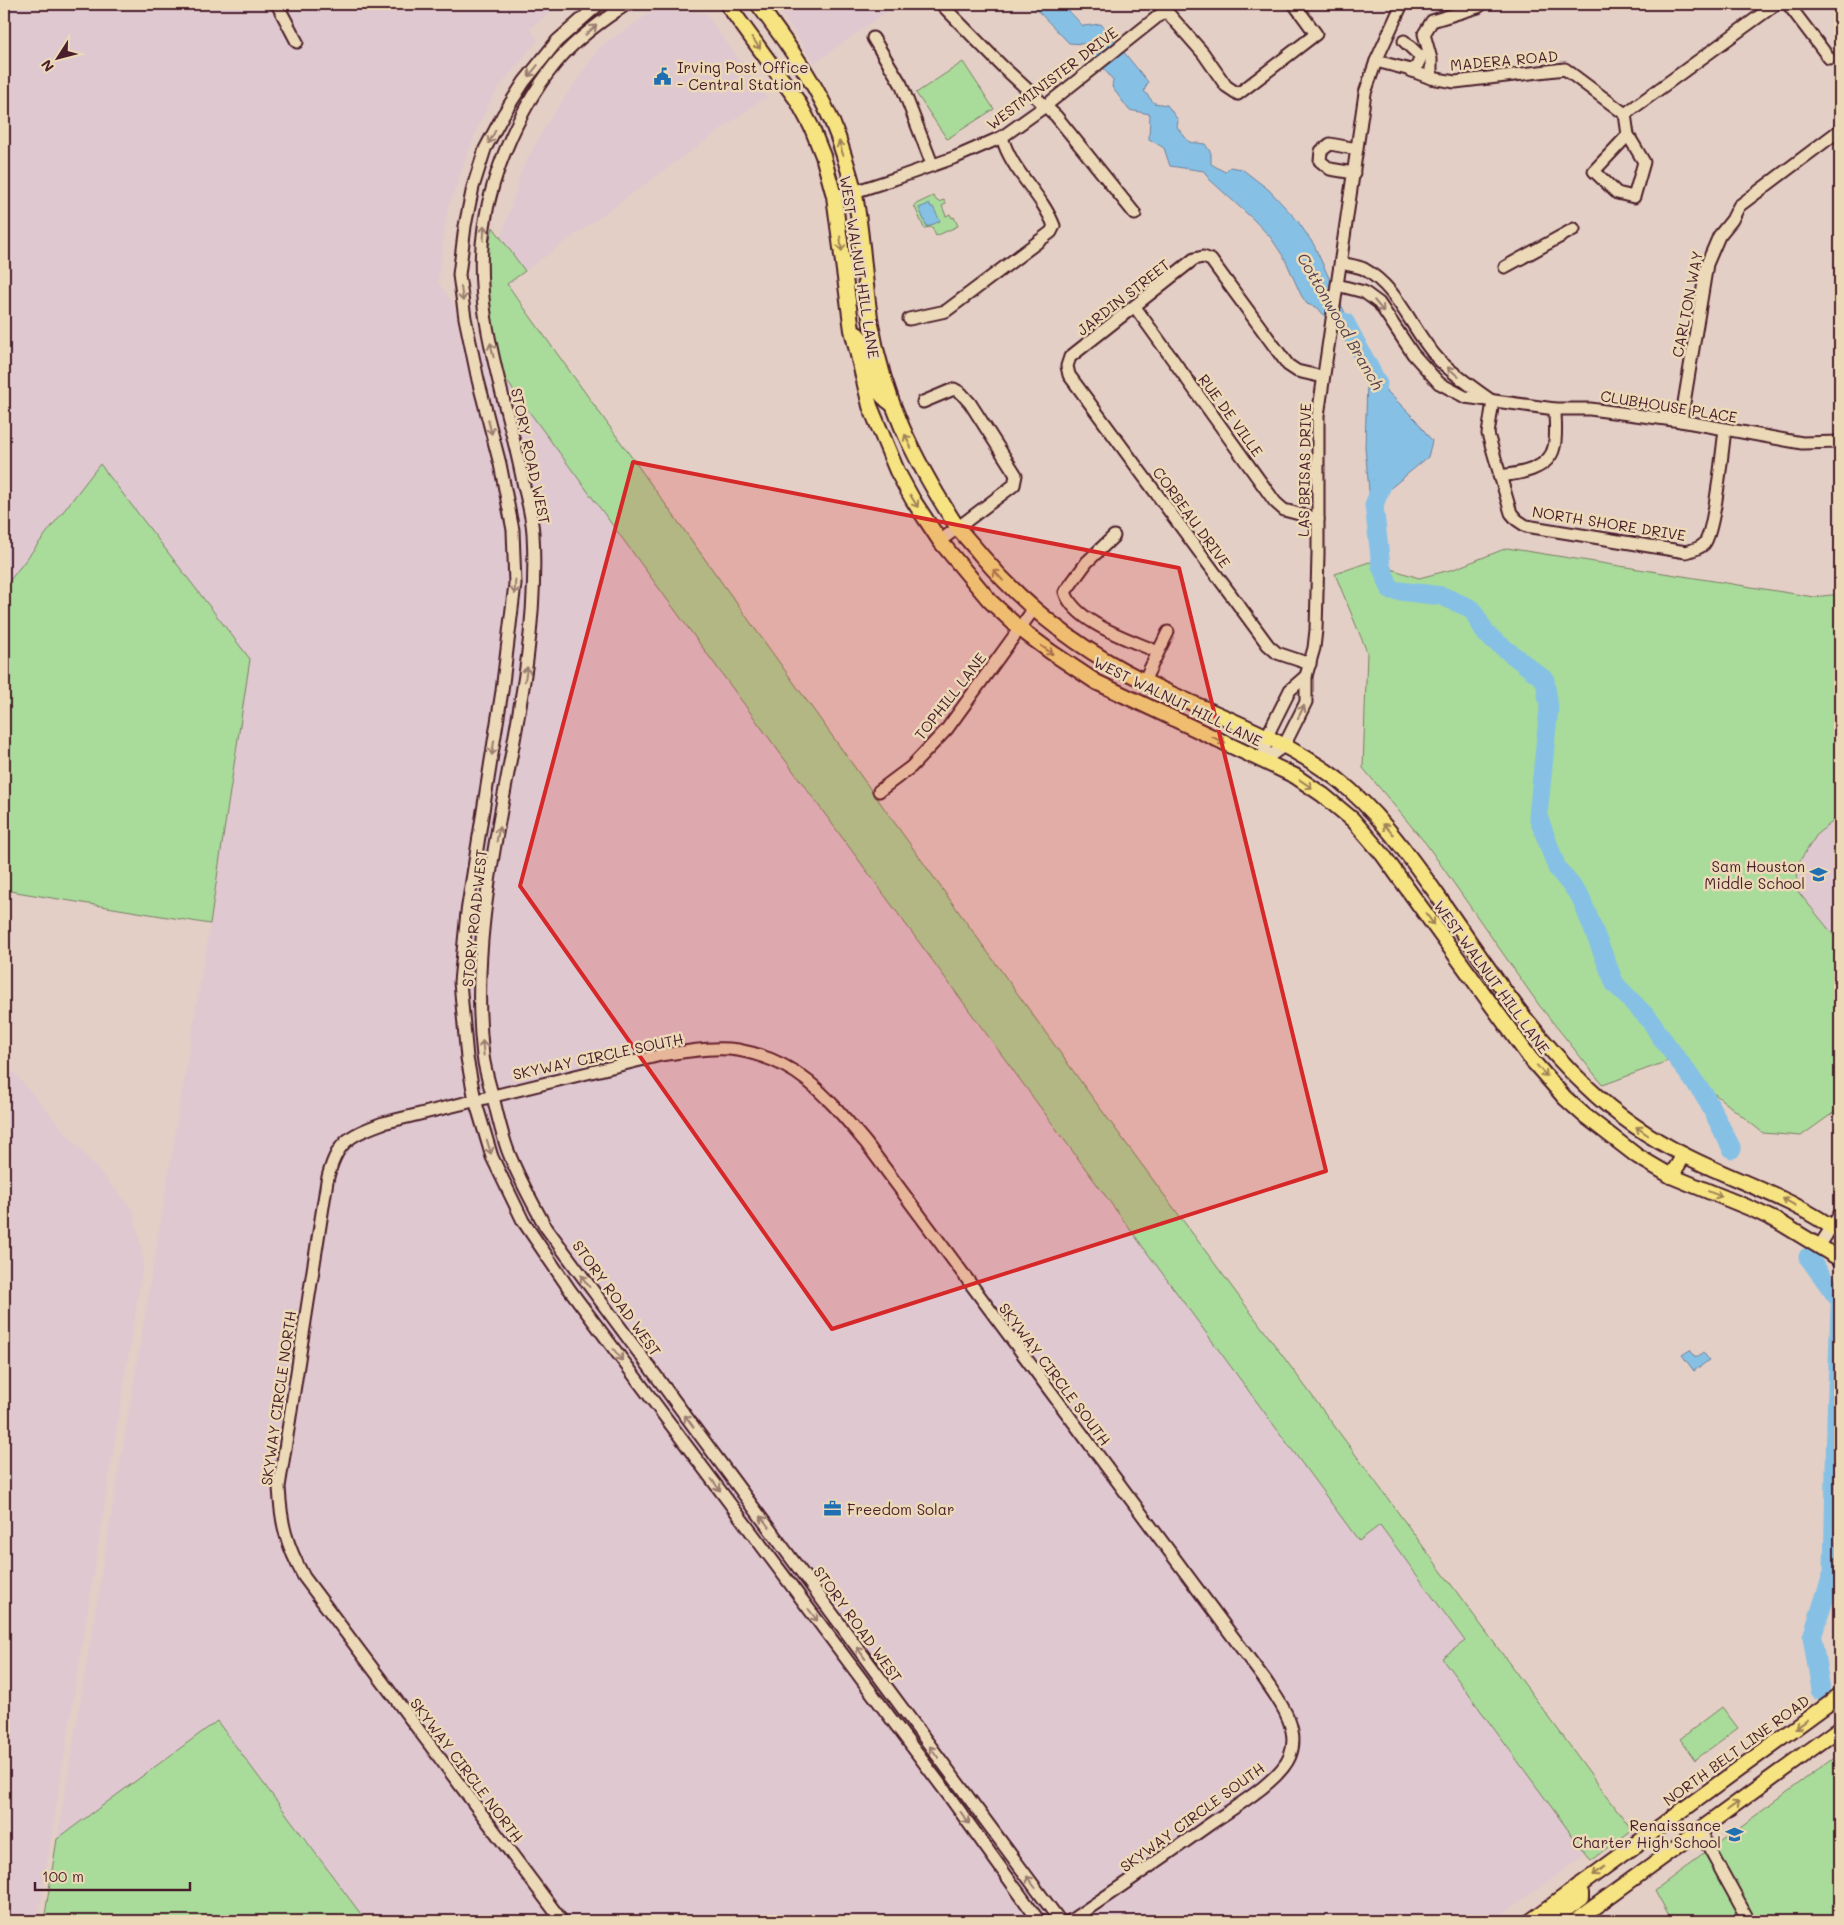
<svg xmlns="http://www.w3.org/2000/svg" width="1844" height="1925" font-family="Mali,sans-serif">
  <style>
    .built { fill: #dfc8d0 }
    .green { fill: #a9db9b; stroke: #7a7d63 }
    .water { fill: #86c1e5; stroke: #6e809b }
    .lines { fill: none; stroke-linecap: round; stroke-linejoin: round }
    .river { stroke: #86c1e5; stroke-width: 19 }
    .minor-casing { stroke: #4a1f2b; stroke-width: 15 }
    .major-casing { stroke: #4a1f2b; stroke-width: 18 }
    .minor { stroke: #ecd9b7; stroke-width: 11 }
    .major { stroke: #f6e381; stroke-width: 14 }
    .oneway { stroke: #9b7c71 }
    .oneway2 { stroke: #a08156 }
    .marked { fill: #d62828; fill-opacity: 0.2; stroke: #d62828; stroke-width: 4; stroke-linejoin: round }
    .labels { text-anchor: middle; dominant-baseline: central; stroke-width: 5; stroke-linejoin: round; paint-order: stroke }
    .street-label { font-size: 15px; fill: #4a1f2b; stroke: #ecd9b7 }
    .poi-label { font-size: 15px; fill: #4a1f2b; stroke: #ecd9b7; text-anchor: start }
    .water-label { font-size: 16px; font-style: italic; fill: #563f50; stroke: #ecd9b7 }
  </style>
  <rect width="100%" height="100%" fill="#e4cfc6"/>
  <filter id="ink" filterUnits="userSpaceOnUse"><feTurbulence type="fractalNoise" baseFrequency=".02" numOctaves="2"/><feDisplacementMap in="SourceGraphic" scale="10" xChannelSelector="R" yChannelSelector="G"/><feConvolveMatrix kernelMatrix="1 2 1 2 8 2 1 2 1" color-interpolation-filters="sRGB"/></filter>
  <g filter="url(#ink)">
    <g class="built">
      <path d="M4 4H562L530 28 538 40 496 91 478 126 448 208 438 282 503 376 1358 1540 1380 1525 1465 1641 1442 1658 1586 1854 1493 1921H366L217 1721 57 1839 210 924 250 659 4 588Z"/>
      <path d="M775 4H897L815 63Z"/>
      <path d="M656 9 705 13 767 98 760 101 525 271 501 239 522 169 547 123 600 47Z"/>
      <path d="M1840 816V943L1796 889 1799 862 1818 833Z"/>
      <path d="M4 1061 133 1210 144 1260 38 1921H4Z"/>
    </g>
    <g class="green">
      <path d="M963 62 994 109 947 139 916 93Z"/>
      <path d="M933 196 938 202 944 200 946 204 942 206 946 216 950 214 952 218 954 217 958 226 936 236 932 227 924 228 914 205Z"/>
      <path d="M493 227 525 271 507 284 1089 1093 1632 1830 1591 1861 1442 1658 1465 1641 1380 1525 1359 1541 503 376C491 329 480 275 493 227Z"/>
      <path d="M100 464 250 659 210 924 4 890V588Z"/>
      <path d="M1507 548 1814 597 1840 594V816L1818 833 1799 862 1796 889 1840 943V1108L1801 1136 1763 1133 1711 1091 1676 1058 1603 1085 1539 1005 1427 845 1363 768 1367 652 1335 574 1369 562 1419 578 1454 569Z"/>
      <path d="M1722 1707 1738 1728 1695 1760 1680 1739Z"/>
      <path d="M217 1721 366 1921H44L57 1839Z"/>
      <path d="M1840 1753V1921H1672L1655 1890Z"/>
    </g>
    <g class="water">
      <path d="M1031 4H1071L1069 11 1083 26 1101 24 1148 82 1144 91 1154 103 1167 105 1178 120 1177 127 1189 142 1205 144 1211 153V164L1225 172 1230 167 1242 169 1269 190 1297 220 1314 245 1350 324 1360 352 1381 385 1416 420 1432 441 1428 457 1387 491 1374 479 1384 532 1373 534 1365 447 1367 381 1348 345 1318 308 1307 304 1301 295 1285 259 1271 238 1254 220 1209 179 1204 171 1170 166 1164 148 1149 139 1150 114 1129 110 1112 87 1113 80 1084 44 1069 43Z"/>
      <path d="M929 204 931 207H933L940 221 927 227 919 208Z"/>
      <path d="M1690 1350 1696 1358 1703 1352 1709 1360 1694 1371 1682 1355Z"/>
    </g>
    <g class="lines">
      <g class="river">
        <path d="M1345 322 1378 384"/>
        <path d="M1391 462 1374 505 1381 566 1391 590 1442 596 1472 609 1486 634 1545 680 1549 707 1538 816 1557 868 1580 896 1615 984 1651 1021 1658 1033 1705 1096 1732 1149"/>
        <path d="M1808 1257 1840 1301"/>
        <path d="M1821 1690 1812 1637 1833 1572 1836 1418 1840 1307"/>
      </g>
      <defs>
        <g id="minor">
          <path d="M277 4 297 42"/>
          <path d="M599 4 557 41 524 82 503 115 485 149 473 187 465 226 459 275 465 318 478 380 500 464 513 530 515 584 502 691 467 912 460 982 467 1058 475 1100 492 1157 523 1221 570 1290 949 1796 1039 1921"/>
          <path d="M627 4C604 19 580 36 561 57 523 100 492 170 484 227 471 313 507 398 523 482 527 499 532 516 533 533 543 709 462 881 483 1056 485 1071 490 1086 494 1101 498 1117 502 1135 508 1151 518 1177 532 1202 545 1226L1060 1921"/>
          <path d="M941 4 1001 65 1056 116 1135 214"/>
          <path d="M1160 4 1203 53 1226 86 1238 94 1316 34 1294 4"/>
          <path d="M1788 4 1829 58"/>
          <path d="M873 38 901 84 932 164"/>
          <path d="M1404 41 1421 57 1417 66 1411 71"/>
          <path d="M1376 61 1407 69 1431 78 1455 82 1565 69 1625 114 1628 135"/>
          <path d="M1431 78V59L1424 34 1432 21 1478 7 1482 4"/>
          <path d="M1625 114 1776 4"/>
          <path d="M1628 135 1644 162 1634 197 1617 193 1594 171Z"/>
          <path d="M1354 173 1330 169 1320 161 1321 151 1330 144 1357 149"/>
          <path d="M834 196 854 192 894 179 956 157 1002 137 1044 107 1166 10"/>
          <path d="M1341 263C1348 265 1357 266 1364 269 1400 289 1412 332 1440 361 1455 375 1472 387 1489 399"/>
          <path d="M1505 267 1574 229"/>
          <path d="M1337 285 1364 292 1379 303 1413 354 1439 383 1465 397 1555 409H1590L1681 421 1802 443 1840 442"/>
          <path d="M1135 307 1275 502 1284 510 1318 519"/>
          <path d="M909 319 946 311 1051 232 1054 226C1042 194 1011 171 1002 137"/>
          <path d="M1493 401 1488 434 1511 513 1517 520 1526 526 1686 552C1692 550 1699 549 1704 544 1715 531 1722 451 1725 430"/>
          <path d="M923 402 954 389 961 393 970 403 1016 475 1014 485 940 541"/>
          <path d="M1681 421 1707 264 1719 236 1732 220 1739 206 1840 130"/>
          <path d="M1499 476C1518 474 1549 470 1554 447 1557 436 1555 421 1555 409"/>
          <path d="M1114 536 1087 562 1065 592C1075 623 1131 640 1158 652"/>
          <path d="M1310 664 1277 653 1268 645 1069 375 1067 366 1070 357 1194 259 1203 257 1211 260 1288 365 1297 371 1323 377"/>
          <path d="M1144 681 1168 632"/>
          <path d="M1263 761 1284 746 1306 702V676L1314 648 1316 630 1318 554V416L1365 93 1376 61 1402 4"/>
          <path d="M1263 761 1267 736 1290 690 1306 676"/>
          <path d="M879 791 911 767 947 729 1033 610"/>
          <path d="M1820 1245 1840 1214"/>
          <path d="M1699 1830 1749 1921"/>
          <path d="M562 1921 304 1577C286 1544 281 1524 279 1487L327 1181C336 1142 348 1136 383 1123L661 1055C685 1052 713 1046 738 1050 800 1061 828 1098 866 1143L1265 1680C1279 1701 1301 1728 1290 1756 1280 1781 1233 1808 1210 1824 1164 1857 1117 1889 1070 1921"/>
        </g>
        <g id="major">
          <path d="M727 4 797 100 811 126 823 156 834 196 852 330 870 406 897 471 913 500 940 541 990 601 1020 629 1051 652 1096 682 1295 776 1323 795 1353 820 1383 855 1530 1058 1565 1098 1584 1115 1637 1156 1671 1176 1752 1209 1779 1222 1840 1259"/>
          <path d="M758 4C788 45 821 89 838 137 844 156 851 176 855 195 863 238 864 281 871 324 884 399 913 458 954 522 962 534 972 544 981 555 1026 608 1082 651 1144 681 1209 713 1279 735 1337 779 1376 810 1404 849 1433 889 1481 957 1526 1030 1587 1087 1616 1115 1650 1138 1686 1156 1737 1182 1793 1198 1840 1233"/>
          <path d="M857 334C878 357 863 386 892 404"/>
          <path d="M1671 1176 1684 1155"/>
          <path d="M1531 1921 1840 1695"/>
          <path d="M1551 1921 1581 1898V1893L1577 1887"/>
          <path d="M1575 1921 1840 1728"/>
        </g>
      </defs>
      <use href="#minor" class="minor-casing"/>
      <use href="#major" class="major-casing"/>
      <use href="#minor" class="minor"/>
      <use href="#major" class="major"/>
    </g>
    <defs><path id="oneway-shaft" d="M-6 0H5M1.5-3L5.5 0L1.5 3" fill="none" stroke-width="1.6" stroke-linecap="round" stroke-linejoin="round" transform="scale(1.25)"/></defs>
    <g class="oneway">
      <use href="#oneway-shaft" transform="translate(591 30) rotate(-41)"/>
      <use href="#oneway-shaft" transform="translate(533 71) rotate(129)"/>
      <use href="#oneway-shaft" transform="translate(492 137) rotate(118)"/>
      <use href="#oneway-shaft" transform="translate(484 233) rotate(-86)"/>
      <use href="#oneway-shaft" transform="translate(462 294) rotate(82)"/>
      <use href="#oneway-shaft" transform="translate(1379 306) rotate(50)"/>
      <use href="#oneway-shaft" transform="translate(492 350) rotate(-102)"/>
      <use href="#oneway-shaft" transform="translate(1453 372) rotate(-139)"/>
      <use href="#oneway-shaft" transform="translate(490 427) rotate(75)"/>
      <use href="#oneway-shaft" transform="translate(515 587) rotate(93)"/>
      <use href="#oneway-shaft" transform="translate(526 674) rotate(-80)"/>
      <use href="#oneway-shaft" transform="translate(1301 712) rotate(-63)"/>
      <use href="#oneway-shaft" transform="translate(493 748) rotate(99)"/>
      <use href="#oneway-shaft" transform="translate(498 834) rotate(-80)"/>
      <use href="#oneway-shaft" transform="translate(483 1048) rotate(-95)"/>
      <use href="#oneway-shaft" transform="translate(489 1147) rotate(73)"/>
      <use href="#oneway-shaft" transform="translate(585 1281) rotate(-126)"/>
      <use href="#oneway-shaft" transform="translate(618 1355) rotate(53)"/>
      <use href="#oneway-shaft" transform="translate(689 1421) rotate(-127)"/>
      <use href="#oneway-shaft" transform="translate(716 1485) rotate(53)"/>
      <use href="#oneway-shaft" transform="translate(765 1522) rotate(-127)"/>
      <use href="#oneway-shaft" transform="translate(813 1615) rotate(53)"/>
      <use href="#oneway-shaft" transform="translate(861 1653) rotate(-126)"/>
      <use href="#oneway-shaft" transform="translate(934 1752) rotate(-127)"/>
      <use href="#oneway-shaft" transform="translate(965 1818) rotate(54)"/>
      <use href="#oneway-shaft" transform="translate(1031 1882) rotate(-127)"/>
    </g>
    <g class="oneway2">
      <use href="#oneway-shaft" transform="translate(756 43) rotate(54)"/>
      <use href="#oneway-shaft" transform="translate(841 148) rotate(-107)"/>
      <use href="#oneway-shaft" transform="translate(841 244) rotate(83)"/>
      <use href="#oneway-shaft" transform="translate(908 441) rotate(-115)"/>
      <use href="#oneway-shaft" transform="translate(914 501) rotate(58)"/>
      <use href="#oneway-shaft" transform="translate(998 575) rotate(-132)"/>
      <use href="#oneway-shaft" transform="translate(1047 650) rotate(36)"/>
      <use href="#oneway-shaft" transform="translate(1219 740) rotate(25)"/>
      <use href="#oneway-shaft" transform="translate(1306 784) rotate(34)"/>
      <use href="#oneway-shaft" transform="translate(1388 829) rotate(-132)"/>
      <use href="#oneway-shaft" transform="translate(1430 919) rotate(54)"/>
      <use href="#oneway-shaft" transform="translate(1542 1071) rotate(48)"/>
      <use href="#oneway-shaft" transform="translate(1642 1131) rotate(-145)"/>
      <use href="#oneway-shaft" transform="translate(1715 1194) rotate(22)"/>
      <use href="#oneway-shaft" transform="translate(1789 1202) rotate(-151)"/>
      <use href="#oneway-shaft" transform="translate(1801 1724) rotate(144)"/>
      <use href="#oneway-shaft" transform="translate(1733 1806) rotate(-36)"/>
      <use href="#oneway-shaft" transform="translate(1599 1871) rotate(144)"/>
    </g>
  </g>
  <path class="marked" d="M633 462 1179 568 1326 1171 832 1329 520 886Z"/>
  <defs>
    <symbol id="civic-bare" viewBox="-9 -9 18 18"><path d="M-.6-6.5H3V-4.5H.6V-3L4-1V1h2V6H-6V1h2V-1L-.6-3ZM-1.2 2.5V6h2.4V2.5Z" fill="#1f6fb2" stroke="#ecd9b7" stroke-width="2.5" paint-order="stroke"/></symbol>
    <symbol id="school-bare" viewBox="-9 -9 18 18"><path d="M0-5L7-2L0 1L-7-2ZM-4 1L0 2.5L4 1V4Q0 6-4 4Z" fill="#1f6fb2" stroke="#ecd9b7" stroke-width="2.5" paint-order="stroke"/></symbol>
    <symbol id="office-bare" viewBox="-9 -9 18 18"><path d="M-6-3h4V-5.5h4V-3h4V5H-6ZM-1-4.5V-3h2v-1.5ZM-6 0V1H6V0Z" fill="#1f6fb2" stroke="#ecd9b7" stroke-width="2.5" paint-order="stroke"/></symbol>
  </defs>
  <g fill-rule="evenodd">
    <use href="#civic-bare" x="650" y="64" width="25" height="25"/>
    <use href="#school-bare" x="1806" y="862" width="25" height="25"/>
    <use href="#office-bare" x="820" y="1496" width="25" height="25"/>
    <use href="#school-bare" x="1722" y="1822" width="25" height="25"/>
  </g>
  <g class="labels">
    <g class="street-label">
      <text transform="translate(1504 60) rotate(-5)">MADERA ROAD</text>
      <text transform="translate(1052 78) rotate(-37)">WESTMINISTER DRIVE</text>
      <text transform="translate(860 267) rotate(81)">WEST WALNUT HILL LANE</text>
      <text transform="translate(1123 297) rotate(-38)">JARDIN STREET</text>
      <text transform="translate(1687 304) rotate(-79)">CARLTON WAY</text>
      <text transform="translate(1669 406) rotate(9)">CLUBHOUSE PLACE</text>
      <text transform="translate(1231 415) rotate(54)">RUE DE VILLE</text>
      <text transform="translate(531 456) rotate(78)">STORY ROAD WEST</text>
      <text transform="translate(1304 470) rotate(-89)">LAS BRISAS DRIVE</text>
      <text transform="translate(1192 517) rotate(54)">CORBEAU DRIVE</text>
      <text transform="translate(1609 523) rotate(9)">NORTH SHORE DRIVE</text>
      <text transform="translate(950 696) rotate(-52)">TOPHILL LANE</text>
      <text transform="translate(1178 701) rotate(26)">WEST WALNUT HILL LANE</text>
      <text transform="translate(474 918) rotate(-84)">STORY ROAD WEST</text>
      <text transform="translate(1492 977) rotate(54)">WEST WALNUT HILL LANE</text>
      <text transform="translate(598 1056) rotate(-12)">SKYWAY CIRCLE SOUTH</text>
      <text transform="translate(617 1298) rotate(54)">STORY ROAD WEST</text>
      <text transform="translate(1055 1374) rotate(53)">SKYWAY CIRCLE SOUTH</text>
      <text transform="translate(278 1398) rotate(-82)">SKYWAY CIRCLE NORTH</text>
      <text transform="translate(858 1624) rotate(54)">STORY ROAD WEST</text>
      <text transform="translate(1736 1750) rotate(-36)">NORTH BELT LINE ROAD</text>
      <text transform="translate(467 1770) rotate(53)">SKYWAY CIRCLE NORTH</text>
      <text transform="translate(1192 1817) rotate(-36)">SKYWAY CIRCLE SOUTH</text>
    </g>
    <g class="poi-label">
      <text x="677" y="67">Irving Post Office<tspan x="677" dy="17">- Central Station</tspan></text>
      <text x="1805" y="866" text-anchor="end">Sam Houston<tspan x="1805" dy="17">Middle School</tspan></text>
      <text x="847" y="1509">Freedom Solar</text>
      <text x="1721" y="1825" text-anchor="end">Renaissance<tspan x="1721" dy="17">Charter High School</tspan></text>
    </g>
    <g class="water-label">
      <text transform="translate(1341 321) rotate(60)">Cottonwood Branch</text>
    </g>
  </g>
  <rect width="1844" height="1925" fill="none" stroke="#ecd9b7" stroke-width="20"/>
  <rect x="10" y="10" width="1824" height="1905" fill="none" stroke="#4a1f2b" stroke-width="2" filter="url(#ink)"/>
  <g transform="translate(58 58) rotate(234)" stroke="#ecd9b7" stroke-width="4" paint-order="stroke">
  <path d="M0-4L9 19L0 12L-9 19Z" fill="#4a1f2b"/>
  <text y="-8" font-size="14" font-weight="bold" text-anchor="middle" fill="#4a1f2b">N</text>
  </g>
  <path d="M35 1882v8h155v-8" fill="none" stroke="#4a1f2b" stroke-width="2.5"/>
  <text x="42" y="1882" font-size="15" fill="#4a1f2b" stroke="#ecd9b7" stroke-width="4" paint-order="stroke">100 m</text>
</svg>
